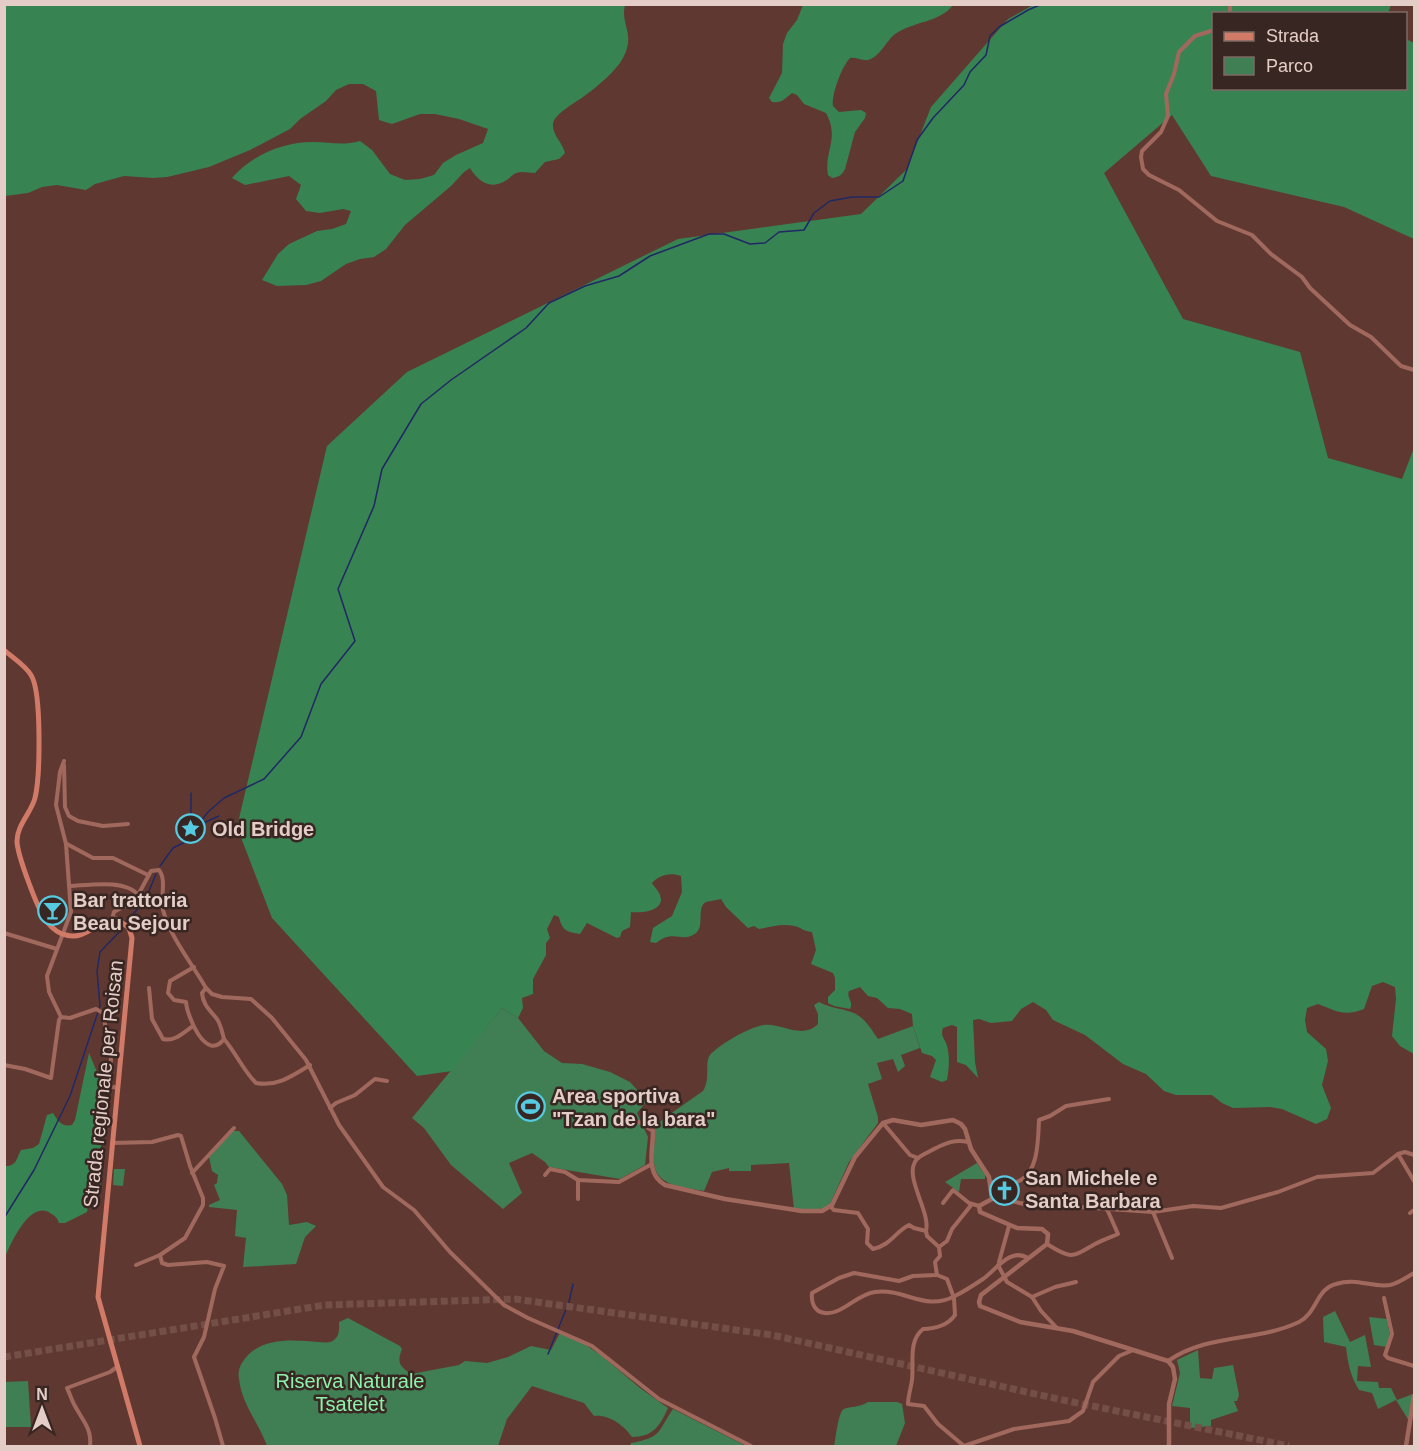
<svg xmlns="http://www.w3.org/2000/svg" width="1419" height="1451" font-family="Arial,sans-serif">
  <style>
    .green { fill: #407e54 }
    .forest { fill: #388352 }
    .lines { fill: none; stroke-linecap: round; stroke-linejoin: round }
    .stream { stroke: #202865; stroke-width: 1.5 }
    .motorway-tunnel { stroke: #734f48; stroke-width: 7; stroke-dasharray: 7 3.5; stroke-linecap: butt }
    .minor { stroke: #a1695d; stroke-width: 4 }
    .tertiary { stroke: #a1695d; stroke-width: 4.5 }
    .secondary { stroke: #d27a68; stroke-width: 5 }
    .labels { text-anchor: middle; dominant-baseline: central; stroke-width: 5; stroke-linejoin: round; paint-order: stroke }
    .poi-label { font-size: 20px; font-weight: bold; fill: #e5cdc7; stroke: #382622; text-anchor: start }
    .street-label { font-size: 20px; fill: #e5cdc7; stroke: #382622 }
    .park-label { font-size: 20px; fill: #8cf1aa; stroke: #382622 }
  </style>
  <rect width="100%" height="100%" fill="#5f3931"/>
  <g class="green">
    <path d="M819 1002C830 1008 840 1008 851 1012 864 1016 871 1029 878 1039L913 1026 920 1048 901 1055 905 1066 898 1072 893 1059 877 1063 882 1079 868 1084 878 1117V1123L849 1162 830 1204C821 1213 805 1209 794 1209L789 1163 751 1165V1171H729V1168L712 1172 704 1191C685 1187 655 1187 654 1162 653 1151 655 1139 655 1128L663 1119 703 1091C711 1078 704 1063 710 1055 720 1044 749 1027 764 1025 782 1023 802 1040 818 1024V1014L814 1005Z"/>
    <path d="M502 1008 518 1018 544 1051 562 1063 582 1064 610 1072 630 1082 647 1101 637 1113 648 1137 645 1165 620 1179 549 1167 545 1162 532 1153 509 1163 522 1193 503 1209 451 1165 424 1128 412 1118Z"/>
    <path d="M233 1131H239L282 1184 287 1195 289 1225 307 1222 316 1226 305 1237 296 1264 243 1267 246 1238 235 1236 237 1210 209 1207V1205L220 1200 214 1185 217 1183 218 1175 212 1171 209 1157Z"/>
    <path d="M977 1163 985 1175V1179H961L959 1192 945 1182Z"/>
    <path d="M114 1169H125L123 1186 113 1185Z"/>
    <path d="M1335 1311 1350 1342 1365 1335 1371 1367 1358 1366 1357 1381 1378 1382 1379 1388H1391L1397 1400 1413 1394 1409 1421 1396 1400 1378 1409 1372 1393 1359 1390C1350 1375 1348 1364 1346 1347L1324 1342 1323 1317Z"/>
    <path d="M1369 1317 1387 1319 1390 1336 1387 1347 1374 1345Z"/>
    <path d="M348 1318 400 1346 402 1349C397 1362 399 1366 411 1374L459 1365 465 1361 487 1363 508 1357 531 1346 551 1350 560 1333 583 1343 602 1356 640 1388 668 1408C660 1426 653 1437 632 1437 624 1425 608 1414 594 1416L584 1403 532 1386 507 1419 498 1446H267C259 1423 242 1405 239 1379 237 1369 242 1362 248 1355 266 1337 295 1340 318 1342 324 1342 331 1344 335 1339 340 1335 339 1327 339 1322Z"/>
    <path d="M1198 1350 1200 1378 1212 1379 1214 1368 1233 1365 1239 1395 1237 1401H1234L1238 1411 1211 1420V1426L1190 1428V1408L1172 1406 1180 1373 1177 1360Z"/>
    <path d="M28 1381 31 1427H5V1382Z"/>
    <path d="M868 1402H897L902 1404 905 1423 896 1446H834C836 1438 838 1412 844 1409 851 1406 858 1408 868 1402Z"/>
    <path d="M673 1409 746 1446H630L631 1443C663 1437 657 1432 673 1409Z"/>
  </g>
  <g class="forest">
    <path d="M4 5H625C620 24 636 34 623 58 616 71 599 85 587 94 579 101 554 113 553 124 552 135 563 143 565 153L559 159 545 162 535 173C529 173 522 171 516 173 512 175 509 179 505 181 489 190 478 181 470 168L464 172 451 186 405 225 386 249 374 257 360 259 346 264 321 281 306 285 277 286 262 280 278 254 289 244 317 231 332 229 346 224 351 211 343 209 320 213 306 211 296 199 301 185 289 176 245 185 232 178C252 155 283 142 313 142 330 142 342 146 360 141L372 150 390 174 405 180 420 179 434 175 443 163 456 155 483 143 488 129 459 119 435 114H420L392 124 379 120 376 91 363 84H349L336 90 326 101 300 119 290 129 250 150 209 167 167 177 153 178 124 176 95 184 86 190 57 185 42 187 28 193 5 196Z"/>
    <path d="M803 5H953C939 23 914 21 895 34 887 40 880 57 868 60 863 61 856 57 850 58 842 66 831 95 833 106L839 112 861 110 866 113 865 118 855 132 845 169C842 175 839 177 832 178L828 175C824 150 840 139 826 113L804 104 797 95 792 93C784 99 783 103 772 102L769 98 782 73 783 44 787 33 797 20Z"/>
    <path d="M1033 5H1391L1388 13 1214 14V88H1406V39L1414 43V239L1344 207 1211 176 1172 115 1104 173 1183 319 1300 352 1328 458 1402 479 1414 448V1054L1400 1046 1392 1036 1396 999 1395 987 1383 982 1372 986 1364 1009C1343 1017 1337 1011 1318 1004L1307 1008 1305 1020 1307 1032 1326 1049 1328 1061 1322 1085 1331 1108 1327 1119 1316 1124 1282 1109 1270 1107 1233 1108 1222 1103 1212 1095H1176L1164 1091 1146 1074 1123 1064 1085 1035 1053 1020 1046 1010 1033 1002 1021 1009 1012 1021 991 1023 979 1019 973 1020 975 1062 978 1078 966 1065 957 1062V1027L952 1025 943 1028C940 1037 945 1038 947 1046 950 1056 949 1069 947 1080L942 1082 930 1077 936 1060 932 1056 922 1053 913 1026 912 1014 900 1009 888 1008 877 998 868 996 860 987 849 991C846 997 854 1002 850 1009L834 1006 828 1003V997L835 990V978L833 973 811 964 816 950 812 932C802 931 801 927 794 926 781 923 771 927 759 929L754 926 748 928 726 907 721 899C717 900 710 901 706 902 696 907 705 926 696 933 682 944 674 928 656 943L650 942 653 928 672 916 682 892 681 876C671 872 659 875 652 883 655 888 661 893 661 900 660 912 640 913 631 912L630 927 622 931 620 937 617 938 587 923 580 934C566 932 562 930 559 917L554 915 547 929 550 938 546 943V955L533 979V994L522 998 523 1008 518 1018 502 1008 452 1071 417 1076 272 918 237 827 327 446 407 372 678 239 861 214 907 169 931 107 1008 19Z"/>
    <path d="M89 1053 99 1077 96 1134 103 1136 101 1146 103 1171 99 1196H90L87 1212 65 1223H59C57 1217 55 1216 50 1213 30 1200 11 1243 5 1257V1166C17 1166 16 1159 21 1150L33 1148 39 1144 47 1115 53 1113C58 1121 61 1127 72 1125L75 1120Z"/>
  </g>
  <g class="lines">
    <g class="stream">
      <path d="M191 793V813L201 824 219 816"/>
      <path d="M160 866 173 848 185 842 208 812 224 798 264 779 301 737 321 684 355 641 338 589 374 506 382 469 421 404 451 380 526 328 549 303 585 286 619 276 650 256 709 234H724L750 244 765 243 779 232 804 230 814 213 830 201 852 197H879L903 181 917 140 933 118 964 85 970 72 986 55 990 36 999 27 1028 10 1042 4"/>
      <path d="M126 921 144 903 156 874"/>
      <path d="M4 1218 34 1170 70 1096 100 1006 97 971 100 952 123 928"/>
      <path d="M548 1354 569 1302 573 1284"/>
    </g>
    <path class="motorway-tunnel" d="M4 1357 325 1305 515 1299 772 1335 1058 1399 1289 1446"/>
    <g class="minor">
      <path d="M1230 14V4"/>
      <path d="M1214 30 1195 36 1179 52 1174 74 1166 94 1168 116 1161 132 1142 151 1141 157 1143 169 1149 175 1179 190 1217 221 1252 235 1271 254 1302 277 1310 288 1350 325 1371 337 1401 366 1414 370"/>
      <path d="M64 761 60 772 56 805 66 844 71 912 47 976 49 992 61 1017 70 1018 96 1009 103 1013 111 1057 110 1086 117 1088"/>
      <path d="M64 765 65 807 69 816 78 821 103 826 128 824"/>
      <path d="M67 844 93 858H113L148 875"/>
      <path d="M71 886C89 885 126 879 138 895 133 905 123 906 114 912L112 919"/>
      <path d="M138 895 151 871 159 870C167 880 160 898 163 910 170 937 193 965 206 988L212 994 222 997 251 999 272 1018 306 1060 339 1125 383 1187 414 1210 450 1252 504 1305 528 1318 592 1346 659 1399 751 1446"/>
      <path d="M4 933 57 949"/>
      <path d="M194 967 170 981 168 993 174 1000 186 1002C187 1016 206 1063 224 1039 222 1032 221 1025 217 1019 210 1010 203 1005 202 993L206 988"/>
      <path d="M149 988 152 1019 163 1039C175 1042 184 1032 193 1026"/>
      <path d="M224 1039C236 1053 243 1070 256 1083 277 1087 292 1076 310 1065"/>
      <path d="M4 1065 25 1069 51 1078 59 1020 61 1017"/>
      <path d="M330 1108 336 1103 355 1095 375 1079 387 1081"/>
      <path d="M883 1123 910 1155 918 1158"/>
      <path d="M627 1124 639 1122 653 1131"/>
      <path d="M112 1143 152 1142 178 1135 181 1136 190 1166 203 1198V1205L185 1238 160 1255 136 1265"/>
      <path d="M1398 1154 1414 1181"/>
      <path d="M192 1173 234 1128"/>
      <path d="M545 1175 550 1169 565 1172 578 1180 619 1182 650 1165"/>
      <path d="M578 1180V1199"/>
      <path d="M990 1182C998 1182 1012 1185 1019 1181 1039 1172 1038 1138 1039 1120L1050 1116 1066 1106 1109 1099"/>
      <path d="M992 1199 998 1198 1033 1206 1080 1207 1153 1212 1193 1206 1221 1208 1278 1192 1317 1177 1373 1173 1398 1154 1405 1152 1414 1155"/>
      <path d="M943 1203 953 1190 969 1203 979 1206"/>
      <path d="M831 1207 834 1210 858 1213 868 1229 867 1243 873 1249C891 1245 895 1232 909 1225L914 1228 926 1231 927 1236 939 1247 940 1256 935 1262 937 1275 947 1279 954 1298 955 1315C948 1325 935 1329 923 1329 908 1341 914 1363 912 1380 911 1388 908 1396 908 1404L924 1406 938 1424 964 1446"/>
      <path d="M1153 1212 1172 1258"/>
      <path d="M1410 1213 1414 1210"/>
      <path d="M926 1231C931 1211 902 1175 917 1159 921 1155 929 1152 934 1149 946 1143 955 1139 968 1142"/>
      <path d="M1047 1244C1072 1260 1072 1257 1095 1244 1102 1240 1111 1237 1118 1234L1107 1209"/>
      <path d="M939 1247 947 1241 952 1229 972 1204"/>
      <path d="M160 1255 162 1263 168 1265 207 1262 224 1266 215 1289 204 1337 194 1357 215 1418 223 1446"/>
      <path d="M999 1262 1009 1226"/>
      <path d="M998 1265 1007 1282 1032 1297 1041 1311 1057 1328"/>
      <path d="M937 1275 913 1276 899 1281 854 1273 839 1278 812 1293C811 1302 814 1312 825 1313 842 1315 857 1294 875 1292 905 1288 925 1312 955 1296 961 1293 977 1283 983 1279 996 1270 1010 1247 1028 1258"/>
      <path d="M1032 1297 1055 1287 1076 1282"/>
      <path d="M1384 1298 1392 1334 1385 1355 1388 1358 1414 1366"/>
      <path d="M1168 1361C1208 1333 1257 1342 1299 1322 1317 1313 1316 1289 1336 1284 1357 1277 1371 1288 1390 1285 1399 1283 1407 1277 1414 1273"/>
      <path d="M90 1446C92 1429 83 1421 75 1406 72 1401 70 1394 67 1388L110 1372 117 1367"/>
      <path d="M964 1446 1014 1429 1069 1421 1083 1411 1093 1382 1119 1356 1131 1351"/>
    </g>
    <g class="tertiary">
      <path d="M653 1131C653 1151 645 1173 665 1185L725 1199 802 1211H822L832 1205 855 1157 883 1123 893 1120 921 1125 953 1120 961 1124 965 1129 971 1149 989 1177 992 1199 979 1206 980 1212 1017 1228 1042 1229 1048 1234 1047 1244 981 1295 979 1302 980 1306 1020 1322 1073 1331 1168 1361 1173 1367 1175 1379 1169 1404V1446"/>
      <path d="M1406 1446 1414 1396"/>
    </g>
    <path class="secondary" d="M4 650C13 658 25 665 31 675 42 692 40 778 35 798 31 813 17 825 17 841 17 854 38 911 47 922 52 928 59 934 66 935 86 941 98 919 117 919L129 928 132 938 98 1297 140 1446"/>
  </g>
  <defs>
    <symbol id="sight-ring" viewBox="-11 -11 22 22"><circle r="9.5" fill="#382622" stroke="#55cae0" stroke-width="1.5"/><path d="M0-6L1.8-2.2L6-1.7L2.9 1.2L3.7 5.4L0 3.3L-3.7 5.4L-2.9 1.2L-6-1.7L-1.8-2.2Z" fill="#55cae0"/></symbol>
    <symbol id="bar-ring" viewBox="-11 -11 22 22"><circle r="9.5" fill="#382622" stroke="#55cae0" stroke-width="1.5"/><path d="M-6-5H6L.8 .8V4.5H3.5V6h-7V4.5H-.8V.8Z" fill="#55cae0"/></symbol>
    <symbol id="stadium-ring" viewBox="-11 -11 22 22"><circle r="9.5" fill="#382622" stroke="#55cae0" stroke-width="1.5"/><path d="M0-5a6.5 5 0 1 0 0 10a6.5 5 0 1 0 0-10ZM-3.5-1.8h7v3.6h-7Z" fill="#55cae0"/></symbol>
    <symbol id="church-ring" viewBox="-11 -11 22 22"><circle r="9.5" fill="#382622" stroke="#55cae0" stroke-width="1.5"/><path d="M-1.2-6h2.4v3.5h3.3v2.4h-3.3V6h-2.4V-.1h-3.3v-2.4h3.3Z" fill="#55cae0"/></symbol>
  </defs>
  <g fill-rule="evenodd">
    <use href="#sight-ring" x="174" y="812" width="33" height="33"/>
    <use href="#bar-ring" x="36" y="894" width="33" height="33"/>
    <use href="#stadium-ring" x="514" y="1090" width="33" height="33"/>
    <use href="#church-ring" x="988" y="1174" width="33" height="33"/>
  </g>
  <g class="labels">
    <g class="poi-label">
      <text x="212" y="829">Old Bridge</text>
      <text x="73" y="900">Bar trattoria<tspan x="73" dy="23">Beau Sejour</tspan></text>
      <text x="552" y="1096">Area sportiva<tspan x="552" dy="23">"Tzan de la bara"</tspan></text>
      <text x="1025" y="1178">San Michele e<tspan x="1025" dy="23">Santa Barbara</tspan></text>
    </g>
    <g class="street-label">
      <text transform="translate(103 1084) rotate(-84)">Strada regionale per Roisan</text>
    </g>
    <g class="park-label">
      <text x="350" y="1381">Riserva Naturale<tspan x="350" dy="23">Tsatelet</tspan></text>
    </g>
  </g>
  <rect width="1419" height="1451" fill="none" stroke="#e5cdc7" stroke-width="12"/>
  <rect x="1212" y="12" width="195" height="78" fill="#382622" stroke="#7d6964" stroke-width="1.5"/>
  <rect x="1224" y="32" width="30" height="9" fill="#d27a68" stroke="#7d6964" stroke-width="1.5"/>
  <text x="1266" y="42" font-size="18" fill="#e5cdc7">Strada</text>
  <rect x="1224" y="57" width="30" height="18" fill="#407e54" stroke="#7d6964" stroke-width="1.5"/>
  <text x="1266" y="72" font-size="18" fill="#e5cdc7">Parco</text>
  <g transform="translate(42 1409)" stroke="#382622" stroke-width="4.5" paint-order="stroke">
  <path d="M0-4.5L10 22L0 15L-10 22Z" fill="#e5cdc7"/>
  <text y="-9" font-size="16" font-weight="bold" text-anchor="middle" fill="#e5cdc7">N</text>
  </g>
</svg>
